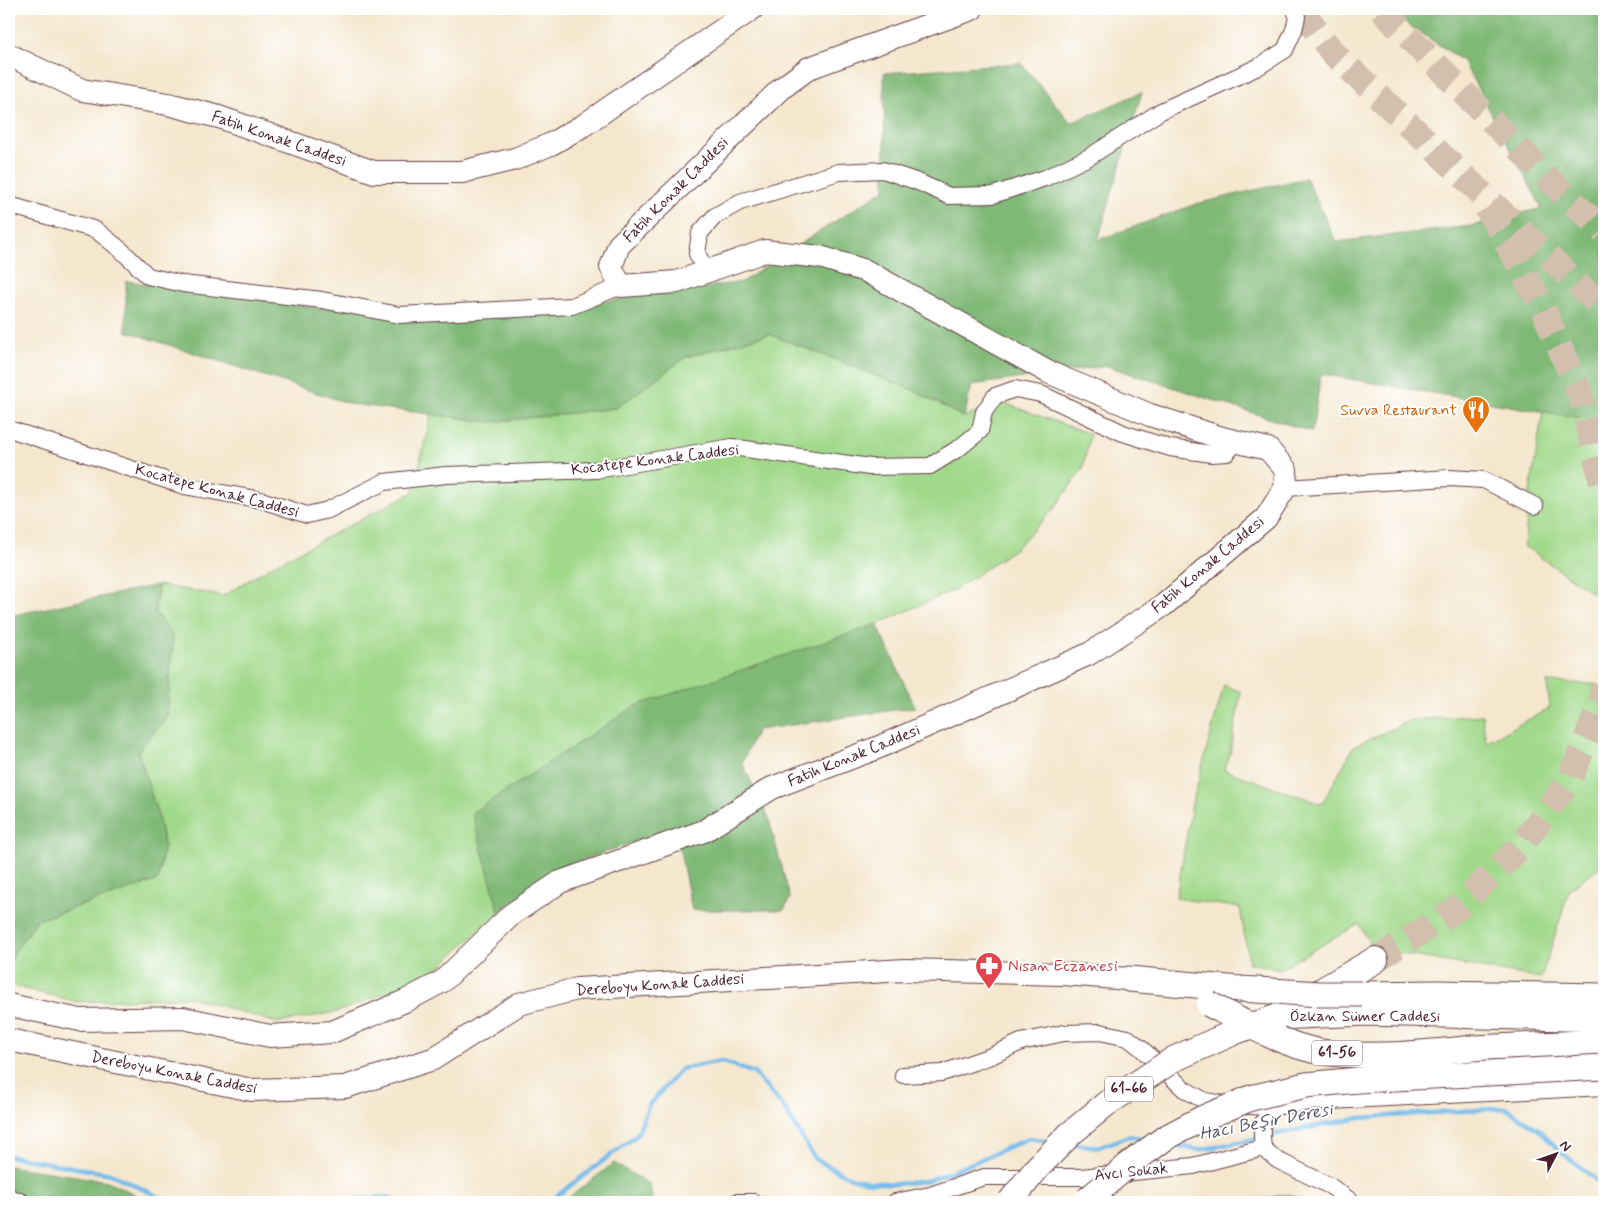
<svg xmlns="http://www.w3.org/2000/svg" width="1613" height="1211" font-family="Mynerve,sans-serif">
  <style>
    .green { fill: #a1d98b; stroke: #767c5b }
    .forest { fill: #80b977; stroke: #656c51 }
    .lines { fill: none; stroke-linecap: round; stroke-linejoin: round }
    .stream { stroke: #73bbeb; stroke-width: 4.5 }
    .trunk-tunnel { stroke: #d2bfad; stroke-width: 26; stroke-dasharray: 26 13; stroke-linecap: butt }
    .minor-casing { stroke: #643d43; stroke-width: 18 }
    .secondary-casing { stroke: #643d43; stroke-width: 24 }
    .primary-casing { stroke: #643d43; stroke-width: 27 }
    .trunk-casing { stroke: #643d43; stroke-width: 28 }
    .minor { stroke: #fff; stroke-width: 16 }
    .secondary { stroke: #fff; stroke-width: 22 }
    .primary { stroke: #fff; stroke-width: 25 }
    .trunk { stroke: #fff; stroke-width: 26 }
    .primary-bridge-casing { stroke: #643d43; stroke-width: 27; stroke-linecap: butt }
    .primary-bridge { stroke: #fff; stroke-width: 25 }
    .labels { text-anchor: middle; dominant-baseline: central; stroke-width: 4; stroke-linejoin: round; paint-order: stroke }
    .shield { fill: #fff; stroke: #80626b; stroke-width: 1 }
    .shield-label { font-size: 15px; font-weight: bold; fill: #4a1f2b }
    .street-label { font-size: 16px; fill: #4a1f2b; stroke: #fff }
    .food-label { font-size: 16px; fill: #c56008; stroke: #fff; text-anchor: end }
    .health-label { font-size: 16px; fill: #be3a42; stroke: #fff; text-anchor: start }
    .water-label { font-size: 18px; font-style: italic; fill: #58566e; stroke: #fff }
  </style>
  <rect width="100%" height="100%" fill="#fff"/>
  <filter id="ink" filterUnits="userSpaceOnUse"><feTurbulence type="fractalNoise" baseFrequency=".02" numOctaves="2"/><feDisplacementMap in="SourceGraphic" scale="10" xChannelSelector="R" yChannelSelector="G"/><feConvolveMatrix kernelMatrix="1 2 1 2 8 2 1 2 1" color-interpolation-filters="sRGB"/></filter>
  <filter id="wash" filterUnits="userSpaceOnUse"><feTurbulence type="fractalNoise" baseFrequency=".0096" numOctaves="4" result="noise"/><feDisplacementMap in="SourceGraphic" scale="20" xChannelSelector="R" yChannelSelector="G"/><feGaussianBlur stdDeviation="1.12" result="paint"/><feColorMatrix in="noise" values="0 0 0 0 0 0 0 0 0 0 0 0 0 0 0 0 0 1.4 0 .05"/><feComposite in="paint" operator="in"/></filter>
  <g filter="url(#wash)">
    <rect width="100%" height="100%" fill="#f4e7ce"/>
    <g class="green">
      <path d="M769 334 913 390 963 417 1007 404 1090 434 1083 468 1054 509 1016 548 956 589 849 637 499 912 429 977 337 1012 277 1023 191 997 78 1002 9 985V960L37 920 158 880 164 845 158 816 138 751 167 717 173 637 155 612 158 585 223 596 270 567 413 492 431 414 492 422 616 408 686 357Z"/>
      <path d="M1543 411 1604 422V601L1524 546 1530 491Z"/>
      <path d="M1547 682 1593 684 1604 689V864L1570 888 1541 978 1373 949 1359 924 1280 969 1249 963 1240 908 1176 898 1192 804 1224 685 1241 692 1230 754 1224 770 1322 804 1354 746 1411 720 1482 715 1486 742 1550 708Z"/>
    </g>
    <g class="forest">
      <path d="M1385 9H1604V422L1321 374 1312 432 1107 366 972 385 964 417 913 390 769 334 686 357 616 408 492 422 351 404 126 331V281L318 308 572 306 742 282 885 189 884 73 1021 63 1071 123 1142 92 1098 240 1196 204 1306 178 1336 242 1471 226 1542 208 1463 61Z"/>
      <path d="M158 585 155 612 173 637 167 717 138 751 158 816 164 845 158 880 37 920 9 960V616Z"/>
      <path d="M877 624 915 707 757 730 742 763 768 816 790 898 784 910H692L675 827 558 869 499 912 472 813 635 706Z"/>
      <path d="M614 1163 649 1184 653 1202H563Z"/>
      <path d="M9 1166 108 1181 150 1202H9Z"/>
      <path d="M1289 1194 1305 1202H1244Z"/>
    </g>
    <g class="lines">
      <g class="stream">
        <path d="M1266 1136 1360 1118 1505 1108 1538 1129 1560 1151 1604 1186"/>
        <path d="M1074 1144 1099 1147 1130 1136 1149 1140"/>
        <path d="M1173 1145 1199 1150 1259 1138"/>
        <path d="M9 1156 111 1174 170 1202"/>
        <path d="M321 1202 388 1197 399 1202"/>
        <path d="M549 1202 637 1135 649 1105 681 1069 721 1061 754 1073 784 1108 815 1159 851 1178 869 1182 896 1184 926 1181 968 1165 1029 1138 1051 1141"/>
      </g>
    </g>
  </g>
  <g filter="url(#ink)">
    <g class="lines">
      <g class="trunk-tunnel">
        <path d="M1301 9 1332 52 1604 309"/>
        <path d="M1381 9 1569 199 1604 231"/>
        <path d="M1487 208 1540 302 1580 394 1604 489"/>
        <path d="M1375 960 1454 911 1519 848 1569 781 1602 701 1604 684"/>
      </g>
      <defs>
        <g id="minor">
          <path d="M9 205 96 230 121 250 148 276 183 284 322 300 399 315 572 306 621 286"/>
          <path d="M707 271 697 254 700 233 715 216 740 202 839 172 883 170 918 182 949 196 993 195 1045 178 1089 157 1161 111 1258 67 1285 50 1294 30 1297 17 1295 9"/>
          <path d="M9 429 184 486 261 500 307 515 328 510 384 482 446 475 596 470 732 447 870 467 930 466 959 448 980 431 984 412 995 396 1015 389 1041 394 1123 433 1170 448 1212 454 1227 453 1236 441"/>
          <path d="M1285 488 1449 478 1484 480 1535 506"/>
          <path d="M903 1075 942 1073 991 1056 1021 1042 1064 1033 1100 1032 1128 1038 1142 1049 1184 1089 1205 1101 1230 1105 1273 1107C1260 1122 1261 1129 1263 1148"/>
          <path d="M1273 1107 1310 1102 1604 1087"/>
          <path d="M9 1197 22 1202"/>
          <path d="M736 1202H754"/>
          <path d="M895 1202 930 1195 984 1177H1081L1154 1170 1193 1166 1263 1148 1277 1160 1330 1186 1352 1202"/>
        </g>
        <g id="secondary">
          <path d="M9 55 82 90 168 104 219 117 374 172H462L515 159 551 144 584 125 752 9"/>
          <path d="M9 1005 80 1020 183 1018 270 1036 332 1032 405 1001 443 981 512 914 560 882 704 831 772 788 877 748 1089 654 1164 605 1266 518 1285 488 1286 470 1268 449 1222 438 1150 415 1048 372 866 271 820 257 765 251 677 282 621 286 611 267 619 245 782 88 809 68 972 9"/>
          <path d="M9 1040 252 1090 345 1087 433 1059 519 1004 577 989 905 970 1063 974 1129 979"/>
        </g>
        <g id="primary">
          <path d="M1129 979 1240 989"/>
          <path d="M1362 994 1437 993 1604 996"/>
          <path d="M1277 1017 1365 1013 1604 1019"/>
          <path d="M1474 1048 1604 1042"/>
        </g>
        <path id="trunk" d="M1277 1017 1375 960"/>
      </defs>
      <use href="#minor" class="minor-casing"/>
      <use href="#secondary" class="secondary-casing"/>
      <use href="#primary" class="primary-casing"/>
      <use href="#trunk" class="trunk-casing"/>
      <use href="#minor" class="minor"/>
      <use href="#secondary" class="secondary"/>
      <use href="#primary" class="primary"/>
      <use href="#trunk" class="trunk"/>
      <defs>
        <g id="primary-bridge">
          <path d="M1240 989 1320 994H1362"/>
          <path d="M1209 1004C1243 1022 1284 1046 1322 1052 1372 1059 1424 1053 1474 1048"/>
          <path d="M1087 1200 1131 1163 1165 1138 1203 1118 1251 1098 1306 1085 1358 1080 1604 1067"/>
          <path d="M1010 1202 1038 1167 1070 1134 1106 1104 1174 1059 1237 1031 1277 1017"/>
        </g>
      </defs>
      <use href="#primary-bridge" class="primary-bridge-casing"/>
      <use href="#primary-bridge" class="primary-bridge"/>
    </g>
  </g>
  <defs>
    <symbol id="restaurant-pin" viewBox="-11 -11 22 30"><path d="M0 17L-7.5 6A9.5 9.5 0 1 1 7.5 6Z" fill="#e8710a" stroke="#fff"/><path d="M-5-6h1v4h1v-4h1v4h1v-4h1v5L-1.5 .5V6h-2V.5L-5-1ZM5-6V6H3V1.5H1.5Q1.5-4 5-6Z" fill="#fff"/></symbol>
    <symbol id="pharmacy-pin" viewBox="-11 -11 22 30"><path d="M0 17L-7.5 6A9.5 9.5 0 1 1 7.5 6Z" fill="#e0444e" stroke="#fff"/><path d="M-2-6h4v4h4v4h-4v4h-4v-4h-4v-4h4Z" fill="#fff"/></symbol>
  </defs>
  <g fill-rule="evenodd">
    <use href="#restaurant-pin" x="1460" y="394" width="32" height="43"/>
    <use href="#pharmacy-pin" x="973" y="950" width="32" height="43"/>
  </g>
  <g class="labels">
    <g class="shield">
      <rect x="1312" y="1040.5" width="50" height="25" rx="4"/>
      <rect x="1105" y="1076.5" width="48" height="25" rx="4"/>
    </g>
    <g class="shield-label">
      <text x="1337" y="1053">61-56</text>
      <text x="1129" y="1089">61-66</text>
    </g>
    <g class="street-label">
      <text transform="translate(279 139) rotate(19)">Fatih Konak Caddesi</text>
      <text transform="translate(676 190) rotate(-45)">Fatih Konak Caddesi</text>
      <text transform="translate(655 460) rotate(-7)">Kocatepe Konak Caddesi</text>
      <text transform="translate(217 491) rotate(15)">Kocatepe Konak Caddesi</text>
      <text transform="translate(1208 565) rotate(-40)">Fatih Konak Caddesi</text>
      <text transform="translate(854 756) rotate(-22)">Fatih Konak Caddesi</text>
      <text transform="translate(660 985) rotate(-4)">Dereboyu Konak Caddesi</text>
      <text x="1365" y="1016">Özkan Sümer Caddesi</text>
      <text transform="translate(174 1073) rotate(11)">Dereboyu Konak Caddesi</text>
      <text transform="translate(1131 1172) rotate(-6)">Avcı Sokak</text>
    </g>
    <g class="food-label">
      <text x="1457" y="410">Suvva Restaurant</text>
    </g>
    <g class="health-label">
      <text x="1008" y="966">Nisan Eczanesi</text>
    </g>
    <g class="water-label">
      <text transform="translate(1266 1122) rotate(-11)">Hacı Beşir Deresi</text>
    </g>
  </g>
  <rect width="1613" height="1211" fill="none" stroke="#fff" stroke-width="30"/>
  <g transform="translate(1556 1154) rotate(49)" stroke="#ffffff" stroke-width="4" paint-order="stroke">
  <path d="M0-4L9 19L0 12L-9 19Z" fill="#4a1f2b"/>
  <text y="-8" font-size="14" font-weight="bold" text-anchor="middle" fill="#4a1f2b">N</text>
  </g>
</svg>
